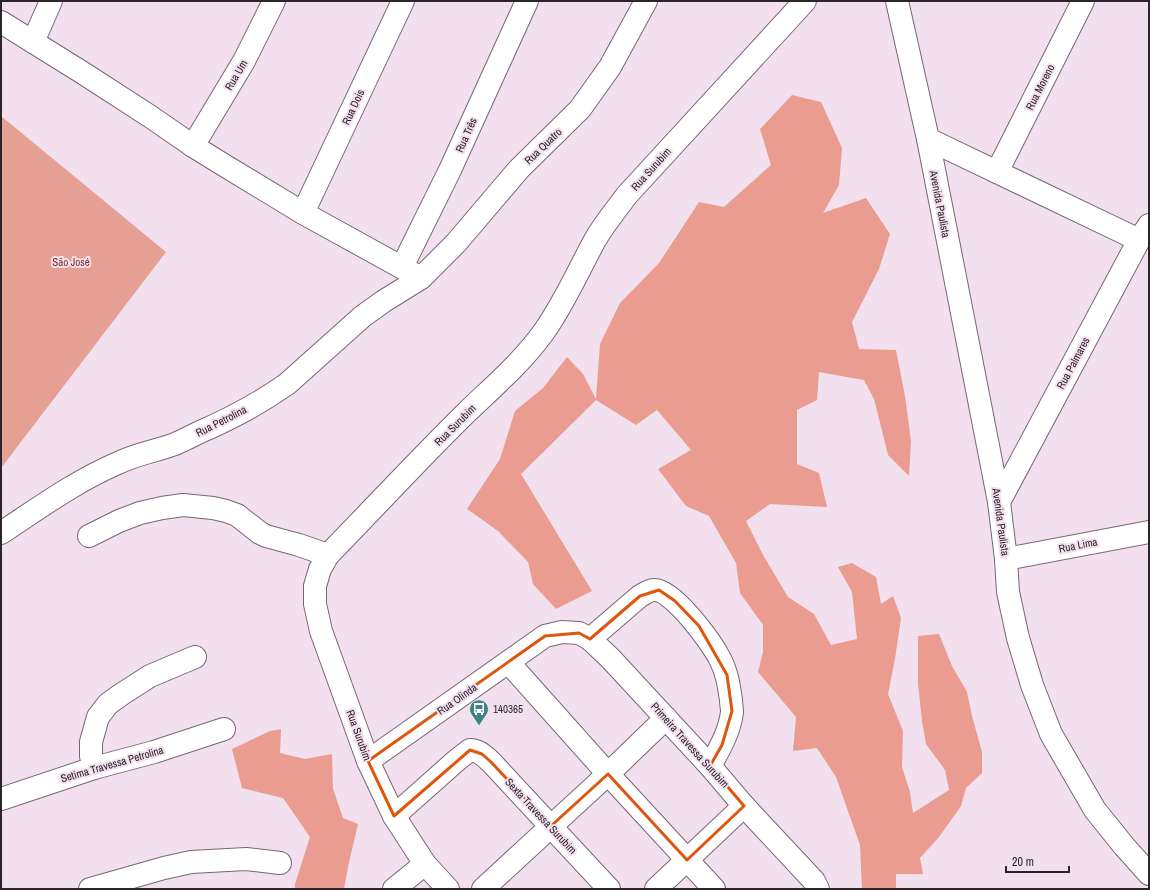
<svg xmlns="http://www.w3.org/2000/svg" width="1150" height="890" font-family="'Archivo Narrow',sans-serif">
  <style>
    .green { fill: #e59f93 }
    .forest { fill: #e99c8f }
    .lines { fill: none; stroke-linecap: round; stroke-linejoin: round }
    .minor-casing { stroke: #776774; stroke-width: 24 }
    .major-casing { stroke: #776774; stroke-width: 24 }
    .minor { stroke: #fff; stroke-width: 22 }
    .major { stroke: #fff; stroke-width: 22 }
    .marked { fill: none; stroke: #df560d; stroke-width: 3; stroke-linejoin: round }
    .labels { text-anchor: middle; dominant-baseline: central; stroke-width: 4; stroke-linejoin: round; paint-order: stroke }
    .street-label { font-size: 11px; fill: #2b2429; stroke: #f2e0ee }
    .park-label { font-size: 11px; fill: #862c21; stroke: #f2e0ee }
    .poi-label { font-size: 11px; fill: #2b2429; stroke: #f2e0ee; text-anchor: start }
  </style>
  <rect width="100%" height="100%" fill="#f2e0ee"/>
  <path class="green" d="M1 116 166 252 1 468Z"/>
  <g class="forest">
    <path d="M792 95 821 102 842 148 839 185 823 213 866 198 890 234 879 269 852 322 859 349 896 350 905 396 911 441 909 476 888 455 874 399 864 380 819 372 817 400 797 410V464L819 473 827 507 770 504 746 521 763 555 788 597 814 614 831 645 857 639 852 592 838 567 852 563 876 577 881 604 893 596 901 618 895 659 888 694 903 731 902 767 910 792 913 813 949 790 945 770 926 744 922 721 918 683V636L939 634 952 666 967 692 972 716 982 752V773L966 788 961 806 939 837 920 858 923 874H896V887L895 889H862L860 845 836 777 817 748 793 751 796 717 758 672 763 652V625L740 593 736 563 709 516 686 506 658 469 691 450 657 410 636 425 596 400 521 474 592 591 556 609 533 584 528 562 498 531 467 509 500 459 515 411 543 388 567 357 583 374 596 399 600 344 620 303 659 263 699 202 724 207 771 165 760 129Z"/>
    <path d="M281 729 280 753 305 759 332 754 333 789 343 818 358 824 349 862 344 889H295V884L310 837 283 798 242 788 232 749 270 731Z"/>
  </g>
  <g class="lines">
    <defs>
      <g id="minor">
        <path d="M1 22 83 73 151 117 193 146 227 167 303 213 421 278"/>
        <path d="M33 42 51 1"/>
        <path d="M928 139 999 502 1006 559 1008 592 1018 638 1032 685 1051 734 1095 810 1124 846 1149 874"/>
        <path d="M193 146 244 61 274 1"/>
        <path d="M997 172 1083 1"/>
        <path d="M303 213 403 1"/>
        <path d="M402 267 450 170 527 1"/>
        <path d="M999 502 1139 240"/>
        <path d="M1 533C39 508 76 481 118 463 136 454 156 451 175 444 184 440 192 436 200 432 230 419 260 403 287 384L363 316 384 301 421 278 456 243 519 169 580 109 610 67 646 1"/>
        <path d="M89 536 119 521 140 513 162 508 183 505 213 508 226 511 237 515 260 533 266 536 299 545 328 555"/>
        <path d="M1006 559 1149 532"/>
        <path d="M590 639 640 596C644 594 649 590 654 590 673 589 712 643 720 659 727 672 729 686 731 700 731 704 732 708 732 712 730 731 719 750 710 766"/>
        <path d="M509 663 608 774 714 889"/>
        <path d="M368 761 545 636 562 632 579 633 590 639 611 659 710 766 744 806 814 881 818 889"/>
        <path d="M94 768 91 756V742L98 717 108 704 122 694 150 676 195 657"/>
        <path d="M1 799 94 768 154 752 224 729"/>
        <path d="M394 816 457 760 470 750C480 751 483 755 491 762L609 889"/>
        <path d="M90 889 164 868 191 862 246 859 280 863"/>
        <path d="M394 889 425 864"/>
        <path d="M448 889 425 864 394 816 368 761 321 631 315 604V586L320 569 328 555C375 507 420 458 468 411 494 386 522 362 543 333 564 304 578 271 595 240 604 224 616 210 627 195L805 1"/>
        <path d="M483 889 608 774 666 718"/>
        <path d="M656 889 744 806"/>
      </g>
      <path id="major" d="M897 1 928 139 1139 240 1149 225"/>
    </defs>
    <use href="#minor" class="minor-casing"/>
    <use href="#major" class="major-casing"/>
    <use href="#minor" class="minor"/>
    <use href="#major" class="major"/>
  </g>
  <path class="marked" d="M659 590 675 601 699 626 727 675 732 711 722 745 710 766 744 806 687 860 608 774 551 826 491 762 482 754 470 750 394 816 368 761 545 636 579 633 590 639 640 596Z"/>
  <defs>
    <symbol id="bus-pin" viewBox="-11 -11 22 30"><path d="M0 17L-7.5 6A9.5 9.5 0 1 1 7.5 6Z" fill="#3c8482" stroke="#f2e0ee"/><path d="M-5-6H5V4H4V6H2V4H-2V6H-4V4H-5ZM-3.5-4V0h7V-4ZM-3.5 1.2v1.5H-2V1.2ZM2 1.2v1.5H3.5V1.2Z" fill="#fff"/></symbol>
  </defs>
  <g fill-rule="evenodd">
    <use href="#bus-pin" x="468" y="698" width="22" height="30"/>
  </g>
  <g class="labels">
    <g class="street-label">
      <text transform="translate(236 75) rotate(-59)">Rua Um</text>
      <text transform="translate(1040 87) rotate(-63)">Rua Moreno</text>
      <text transform="translate(353 107) rotate(-65)">Rua Dois</text>
      <text transform="translate(466 135) rotate(-66)">Rua Três</text>
      <text transform="translate(543 146) rotate(-44)">Rua Quatro</text>
      <text transform="translate(651 169) rotate(-48)">Rua Surubim</text>
      <text transform="translate(940 204) rotate(79)">Avenida Paulista</text>
      <text transform="translate(1073 363) rotate(-62)">Rua Palmares</text>
      <text transform="translate(221 421) rotate(-27)">Rua Petrolina</text>
      <text transform="translate(455 425) rotate(-45)">Rua Surubim</text>
      <text transform="translate(1001 522) rotate(82)">Avenida Paulista</text>
      <text transform="translate(1078 545) rotate(-11)">Rua Lima</text>
      <text transform="translate(457 699) rotate(-35)">Rua Olinda</text>
      <text transform="translate(359 735) rotate(70)">Rua Surubim</text>
      <text transform="translate(690 745) rotate(48)">Primeira Travessa Surubim</text>
      <text transform="translate(112 764) rotate(-16)">Setima Travessa Petrolina</text>
      <text transform="translate(541 816) rotate(47)">Sexta Travessa Surubim</text>
    </g>
    <g class="park-label">
      <text x="71" y="262">São José</text>
    </g>
    <g class="poi-label">
      <text x="493" y="709">140365</text>
    </g>
  </g>
  <rect width="1150" height="890" fill="none" stroke="#2b2429" stroke-width="4"/>
  <path d="M1006 866v6h63v-6" fill="none" stroke="#2b2429" stroke-width="2"/>
  <text x="1012" y="866" font-size="12" fill="#2b2429" stroke="#f2e0ee" stroke-width="3" paint-order="stroke">20 m</text>
</svg>
